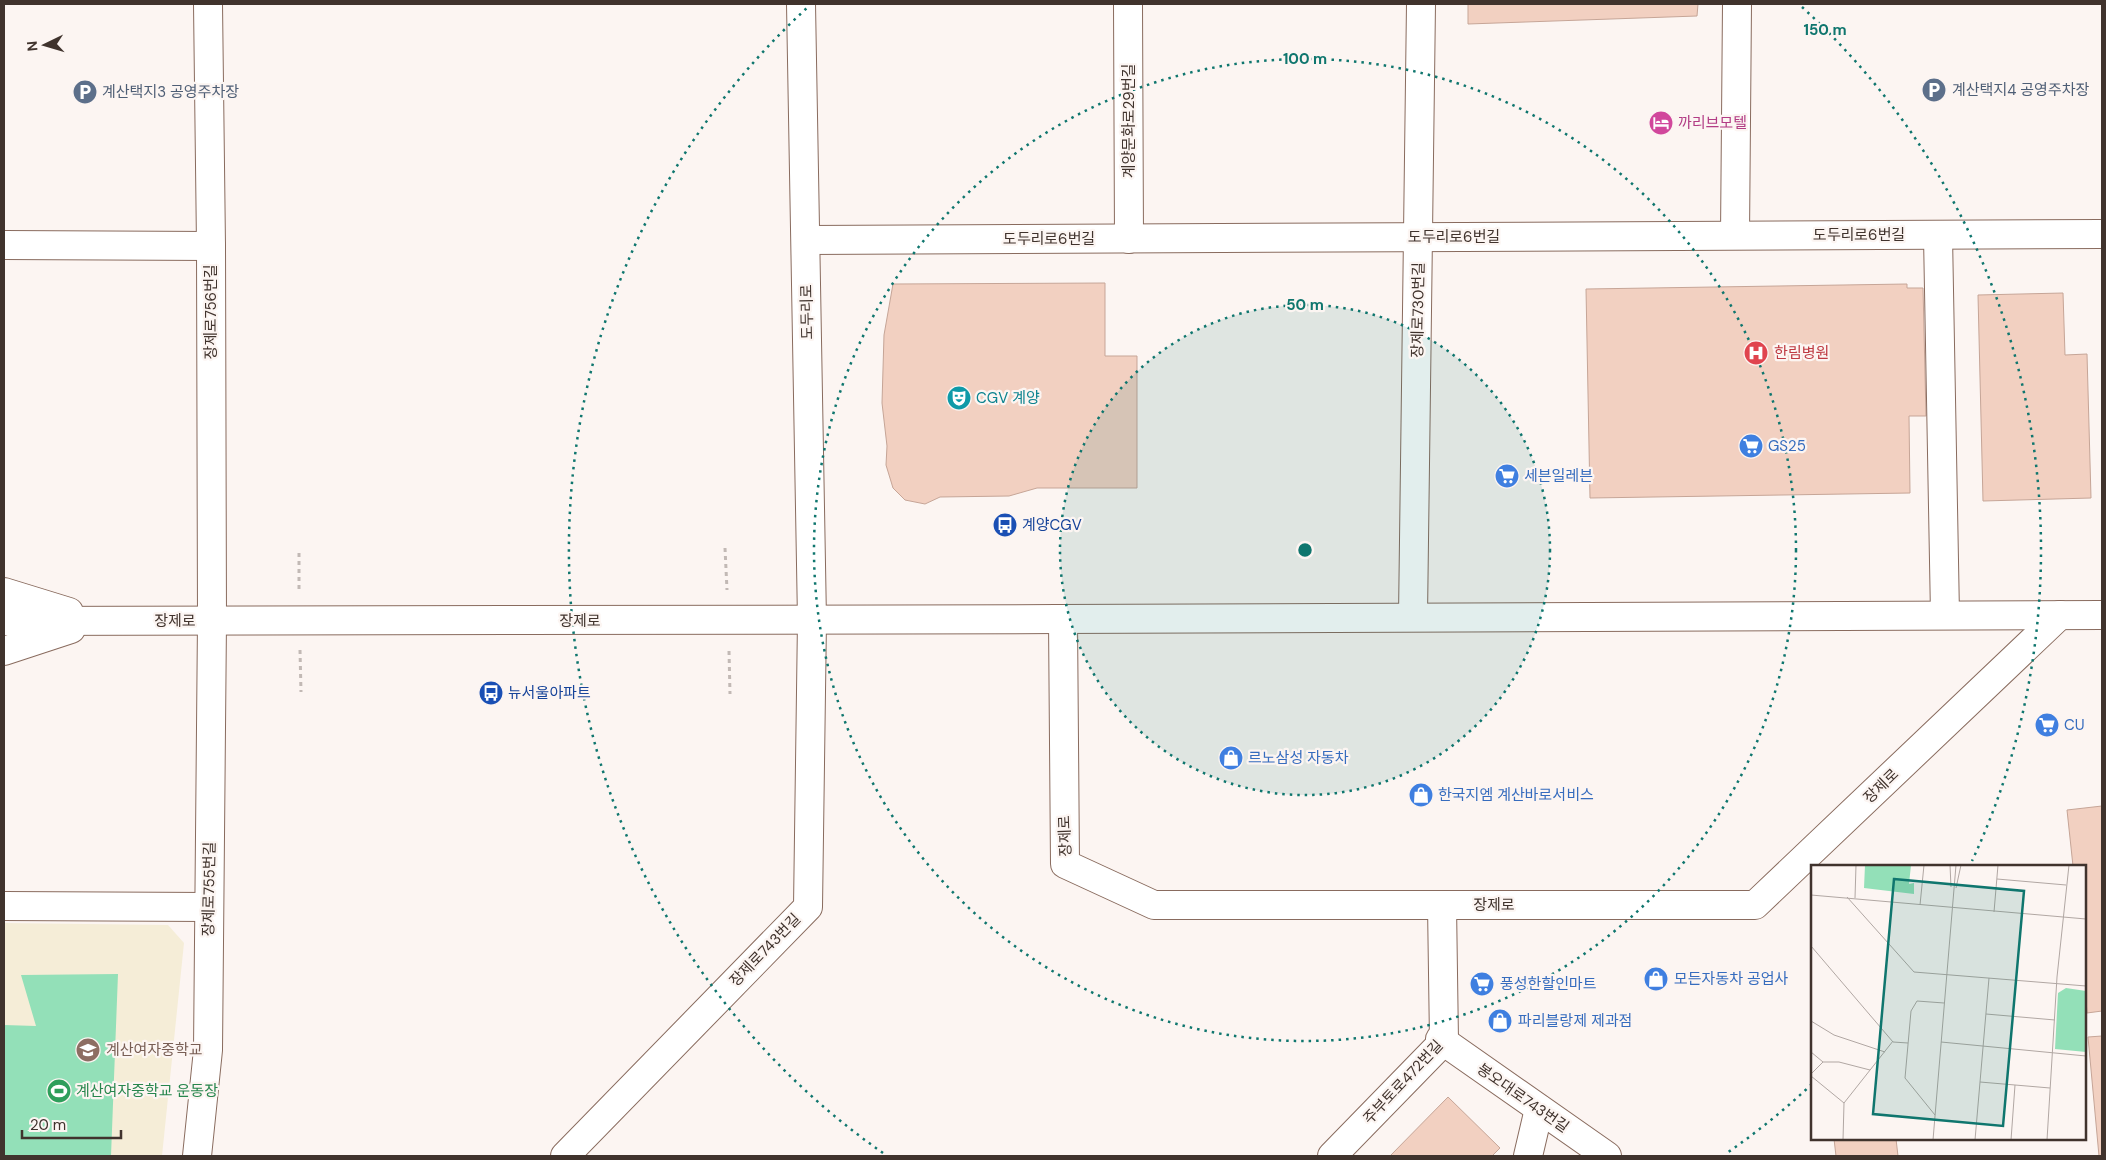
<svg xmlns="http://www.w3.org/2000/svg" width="2106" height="1160" font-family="'DM Sans','Noto Sans KR',sans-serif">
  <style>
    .education { fill: #f5edd7 }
    .green { fill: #93e0b8 }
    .building { fill: #f2d0c1; stroke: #c6a597 }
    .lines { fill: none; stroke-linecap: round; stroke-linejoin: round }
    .minor-casing { stroke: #896b5e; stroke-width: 30 }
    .major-casing { stroke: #896b5e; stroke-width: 30 }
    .path { stroke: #c2b9b5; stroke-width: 3; stroke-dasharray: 4 4; stroke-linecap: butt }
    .minor { stroke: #fff; stroke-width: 28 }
    .major { stroke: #fff; stroke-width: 28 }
    .ring { fill: none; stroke: #0f766e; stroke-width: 2.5; stroke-dasharray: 2.5 5 }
    .labels { text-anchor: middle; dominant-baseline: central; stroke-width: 4.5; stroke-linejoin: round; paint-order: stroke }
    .service-label { font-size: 15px; fill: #4e5e75; stroke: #fcf5f2; text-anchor: start }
    .street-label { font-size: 15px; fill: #40332d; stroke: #fcf5f2 }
    .hotel-label { font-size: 15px; fill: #b23c85; stroke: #fcf5f2; text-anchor: start }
    .health-label { font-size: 15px; fill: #be3a42; stroke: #fcf5f2; text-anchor: start }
    .culture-label { font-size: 15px; fill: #0d838f; stroke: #fcf5f2; text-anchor: start }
    .shop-label { font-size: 15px; fill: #366cbe; stroke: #fcf5f2; text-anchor: start }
    .transit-label { font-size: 15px; fill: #164399; stroke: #fcf5f2; text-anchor: start }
    .education-label { font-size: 15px; fill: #785e54; stroke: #fcf5f2; text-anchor: start }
    .leisure-label { font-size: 15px; fill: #27864d; stroke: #fcf5f2; text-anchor: start }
    .inset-road { fill: none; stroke: #b1a7a3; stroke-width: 1 }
    .view { fill: #0f766e; fill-opacity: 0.15; stroke: #0f766e; stroke-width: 2.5 }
    .inset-edge { fill: none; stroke: #40332d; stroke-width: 2.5 }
    .centre { fill: #0f766e; stroke: #fcf5f2; stroke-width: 2.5 }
    .ring-label { font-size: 15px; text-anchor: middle; font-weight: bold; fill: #0f766e; stroke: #fcf5f2; stroke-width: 4.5; stroke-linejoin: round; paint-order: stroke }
  </style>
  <rect width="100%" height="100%" fill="#fcf5f2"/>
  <path class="education" d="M4 923 168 925 184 943 162 1156H4Z"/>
  <path class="green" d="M118 974 111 1156H4V1025L36 1026 21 975Z"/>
  <g class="building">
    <path d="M1468 4H1698L1697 16 1468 24Z"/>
    <path d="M1105 283V356H1137V488H1037L1009 496 940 497 925 504 905 500 893 488 886 465 887 446 882 403 884 335 893 284Z"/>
    <path d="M1907 284V288H1923L1926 416H1909L1910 493 1590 498 1586 289Z"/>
    <path d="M2063 293 2065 355 2087 354 2091 498 1983 501 1978 295Z"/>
    <path d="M2102 806V1011L2087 1013 2085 987V866H2073L2067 810Z"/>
    <path d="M2102 1036V1156H2099L2088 1037Z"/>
    <path d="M1448 1097 1500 1148 1492 1156H1390Z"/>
    <path d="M1834 1139H1896L1898 1156H1836Z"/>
  </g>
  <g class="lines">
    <defs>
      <g id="minor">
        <path d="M1128 4 1129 239"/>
        <path d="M1735 235 1737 4"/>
        <path d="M1938 236 1945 615"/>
        <path d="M806 240 2102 234"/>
        <path d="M4 245 211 246"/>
        <path d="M1413 617 1421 4"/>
        <path d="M1063 620 1065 864 1154 905H1755L2060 615"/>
        <path d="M4 906 209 907"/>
        <path d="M1440 1039 1607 1156"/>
        <path d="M197 1156 208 1050 212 621 211 246 208 4"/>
        <path d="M565 1156 808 907 812 620 801 4"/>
        <path d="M1332 1156 1444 1041 1442 905"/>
        <path d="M1528 1156 1539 1109"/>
      </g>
      <g id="major">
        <path d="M4 592 69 612"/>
        <path d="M4 621C703 620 1403 619 2102 615"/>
        <path d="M4 651 71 629"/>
      </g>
    </defs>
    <use href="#minor" class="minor-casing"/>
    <use href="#major" class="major-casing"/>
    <g class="path">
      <path d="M725 548 727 590"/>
      <path d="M299 553V591"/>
      <path d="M300 650 301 692"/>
      <path d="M729 651 730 694"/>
    </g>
    <use href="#minor" class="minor"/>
    <use href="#major" class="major"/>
  </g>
  <circle cx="1305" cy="550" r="245" fill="#0f766e" fill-opacity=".12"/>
  <g class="ring">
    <circle cx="1305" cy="550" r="245"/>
    <circle cx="1305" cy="550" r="491"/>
    <path d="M1812 1084A736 736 0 0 1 1727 1153M883 1153A736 736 0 0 1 808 7M1802 7A736 736 0 0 1 1972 861"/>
  </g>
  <defs>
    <symbol id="parking-disc" viewBox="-11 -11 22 22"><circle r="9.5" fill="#5c6f8a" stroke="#fcf5f2"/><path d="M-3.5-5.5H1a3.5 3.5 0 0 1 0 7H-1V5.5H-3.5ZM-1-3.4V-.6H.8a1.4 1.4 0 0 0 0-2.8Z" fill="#fff"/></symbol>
    <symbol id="hotel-disc" viewBox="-11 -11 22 22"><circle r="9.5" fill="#d1479c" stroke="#fcf5f2"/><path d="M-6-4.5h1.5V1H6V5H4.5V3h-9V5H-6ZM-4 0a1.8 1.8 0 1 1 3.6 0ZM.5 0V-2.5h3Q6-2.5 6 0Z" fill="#fff"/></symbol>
    <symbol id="hospital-disc" viewBox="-11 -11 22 22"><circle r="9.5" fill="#e0444e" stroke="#fcf5f2"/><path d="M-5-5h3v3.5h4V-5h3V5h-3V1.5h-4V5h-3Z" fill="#fff"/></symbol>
    <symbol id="theatre-disc" viewBox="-11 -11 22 22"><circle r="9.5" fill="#0f9aa8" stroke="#fcf5f2"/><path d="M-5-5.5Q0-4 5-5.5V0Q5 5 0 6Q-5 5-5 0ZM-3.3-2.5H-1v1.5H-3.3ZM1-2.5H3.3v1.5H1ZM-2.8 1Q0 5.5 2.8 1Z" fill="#fff"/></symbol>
    <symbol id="supermarket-disc" viewBox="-11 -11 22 22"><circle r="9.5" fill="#3f7fe0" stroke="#fcf5f2"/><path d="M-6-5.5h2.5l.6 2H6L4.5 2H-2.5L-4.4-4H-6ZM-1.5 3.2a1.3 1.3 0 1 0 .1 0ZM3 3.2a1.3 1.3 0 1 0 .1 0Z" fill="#fff"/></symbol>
    <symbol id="bus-disc" viewBox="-11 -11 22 22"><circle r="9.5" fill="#1a4fb4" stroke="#fcf5f2"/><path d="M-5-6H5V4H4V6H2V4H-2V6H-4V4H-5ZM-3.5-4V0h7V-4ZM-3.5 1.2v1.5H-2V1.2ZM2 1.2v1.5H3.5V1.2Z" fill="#fff"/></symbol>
    <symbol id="shop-disc" viewBox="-11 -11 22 22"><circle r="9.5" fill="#3f7fe0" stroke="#fcf5f2"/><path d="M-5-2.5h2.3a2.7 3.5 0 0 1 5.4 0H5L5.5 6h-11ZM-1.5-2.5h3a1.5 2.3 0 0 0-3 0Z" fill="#fff"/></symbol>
    <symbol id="school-disc" viewBox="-11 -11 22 22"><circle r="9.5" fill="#8d6e63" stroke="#fcf5f2"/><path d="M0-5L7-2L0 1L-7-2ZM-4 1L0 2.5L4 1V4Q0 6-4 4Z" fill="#fff"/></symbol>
    <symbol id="stadium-disc" viewBox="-11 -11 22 22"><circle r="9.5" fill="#2e9e5b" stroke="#fcf5f2"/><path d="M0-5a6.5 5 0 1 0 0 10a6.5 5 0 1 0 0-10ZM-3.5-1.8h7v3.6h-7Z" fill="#fff"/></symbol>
  </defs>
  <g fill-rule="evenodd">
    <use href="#parking-disc" x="1920" y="76" width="28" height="28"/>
    <use href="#parking-disc" x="71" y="78" width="28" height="28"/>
    <use href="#hotel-disc" x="1647" y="109" width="28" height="28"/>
    <use href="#hospital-disc" x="1742" y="339" width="28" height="28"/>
    <use href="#theatre-disc" x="945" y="384" width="28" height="28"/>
    <use href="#supermarket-disc" x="1737" y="432" width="28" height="28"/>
    <use href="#supermarket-disc" x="1493" y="462" width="28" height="28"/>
    <use href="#bus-disc" x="991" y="511" width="28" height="28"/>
    <use href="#bus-disc" x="477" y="679" width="28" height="28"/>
    <use href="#supermarket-disc" x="2033" y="711" width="28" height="28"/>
    <use href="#shop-disc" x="1217" y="744" width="28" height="28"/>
    <use href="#shop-disc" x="1407" y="781" width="28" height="28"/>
    <use href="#shop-disc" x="1642" y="965" width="28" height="28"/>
    <use href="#supermarket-disc" x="1468" y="970" width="28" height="28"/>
    <use href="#shop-disc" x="1486" y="1007" width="28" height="28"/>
    <use href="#school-disc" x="74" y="1036" width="28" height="28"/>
    <use href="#stadium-disc" x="45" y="1077" width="28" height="28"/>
  </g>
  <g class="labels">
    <g class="service-label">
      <text x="1952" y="90">계산택지4 공영주차장</text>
      <text x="102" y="92">계산택지3 공영주차장</text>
    </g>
    <g class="street-label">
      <text transform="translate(1129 121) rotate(-90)">계양문화로29번길</text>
      <text x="1859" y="235">도두리로6번길</text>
      <text x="1454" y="237">도두리로6번길</text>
      <text x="1049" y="239">도두리로6번길</text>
      <text transform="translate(1418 310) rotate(-89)">장제로730번길</text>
      <text transform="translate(211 312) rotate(-90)">장제로756번길</text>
      <text transform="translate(807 312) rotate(-91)">도두리로</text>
      <text x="175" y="621">장제로</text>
      <text x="580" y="621">장제로</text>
      <text transform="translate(1881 786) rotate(-44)">장제로</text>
      <text transform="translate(1065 836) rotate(-92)">장제로</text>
      <text transform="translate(209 889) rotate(-89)">장제로755번길</text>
      <text x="1494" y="905">장제로</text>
      <text transform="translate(765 950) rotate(-46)">장제로743번길</text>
      <text transform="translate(1403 1082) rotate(-47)">주부토로472번길</text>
      <text transform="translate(1523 1098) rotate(35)">봉오대로743번길</text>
    </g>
    <g class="hotel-label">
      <text x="1678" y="123">까리브모텔</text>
    </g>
    <g class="health-label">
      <text x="1774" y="353">한림병원</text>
    </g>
    <g class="culture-label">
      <text x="976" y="398">CGV 계양</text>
    </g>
    <g class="shop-label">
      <text x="1768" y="446">GS25</text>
      <text x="1524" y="476">세븐일레븐</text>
      <text x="2064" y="725">CU</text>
      <text x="1248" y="758">르노삼성 자동차</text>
      <text x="1438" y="795">한국지엠 계산바로서비스</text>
      <text x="1674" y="979">모든자동차 공업사</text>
      <text x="1500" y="984">풍성한할인마트</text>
      <text x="1518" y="1021">파리블랑제 제과점</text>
    </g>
    <g class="transit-label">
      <text x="1022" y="525">계양CGV</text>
      <text x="508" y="693">뉴서울아파트</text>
    </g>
    <g class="education-label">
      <text x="106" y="1050">계산여자중학교</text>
    </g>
    <g class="leisure-label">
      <text x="76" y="1091">계산여자중학교 운동장</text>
    </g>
  </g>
  <g transform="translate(1811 865)">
    <rect width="275" height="275" fill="#fcf5f2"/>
    <path d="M54 0H100L98 19 103 18V29L53 23ZM255 123 275 126V187L244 184 247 128Z" fill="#93e0b8"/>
    <path class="inset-road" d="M139 0 140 22M186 14 255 20M145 23 150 0M0 30 275 54M36 32 103 107 275 121M44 33 45 0M109 40 113 0M183 47 187 0M0 81 82 177 97 178M175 149 244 155M0 156 23 170 74 187M130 177 275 191M0 187 12 197H28L59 205M0 209 12 197M0 211 33 238M169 217 239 223M124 250 94 213 100 146 106 136 133 138M32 275 33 238 82 176M122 275 145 0M164 275 178 113M200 275 204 220M236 275 246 112 258 0"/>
    <path class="view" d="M83 14 213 26 192 261 62 249Z"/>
    <rect width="275" height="275" class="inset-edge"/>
  </g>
  <circle cx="1305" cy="550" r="8" class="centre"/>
  <g class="ring-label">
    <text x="1825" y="35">150 m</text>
    <text x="1305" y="64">100 m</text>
    <text x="1305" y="310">50 m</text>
  </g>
  <rect width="2106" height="1160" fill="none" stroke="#40332d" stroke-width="10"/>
  <g transform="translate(45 45) rotate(265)" stroke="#fcf5f2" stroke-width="4" paint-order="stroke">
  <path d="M0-4L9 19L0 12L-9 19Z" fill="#40332d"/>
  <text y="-8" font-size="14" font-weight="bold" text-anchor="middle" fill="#40332d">N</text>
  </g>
  <path d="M22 1130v8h99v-8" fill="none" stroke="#40332d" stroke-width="2.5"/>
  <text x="30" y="1130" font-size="15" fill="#40332d" stroke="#fcf5f2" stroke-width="4" paint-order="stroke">20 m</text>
</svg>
